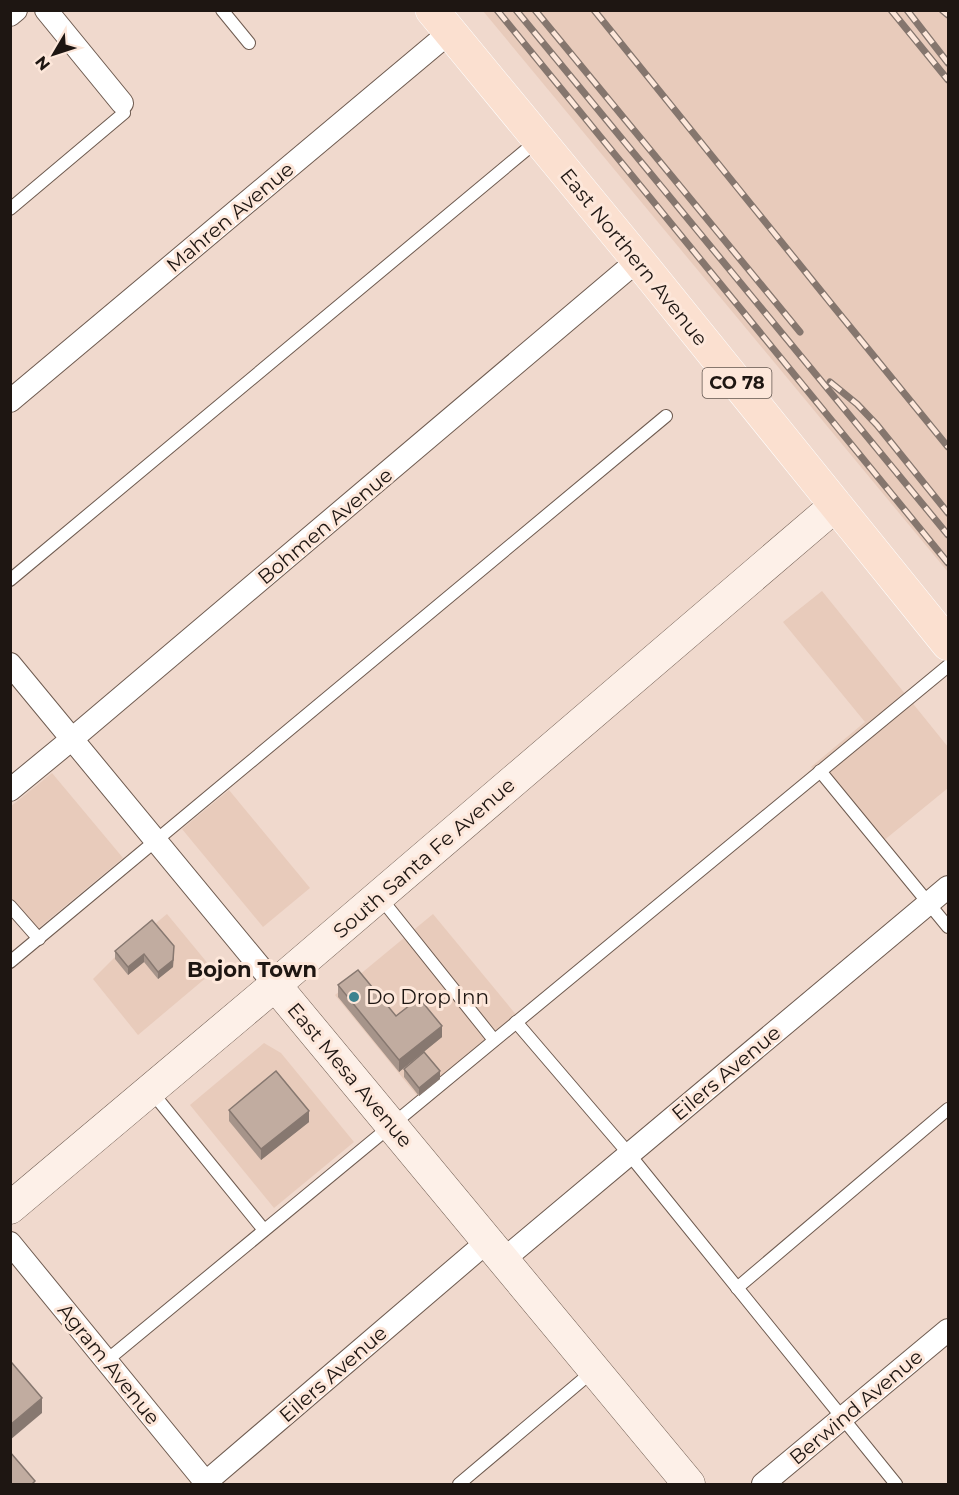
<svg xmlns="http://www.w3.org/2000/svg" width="959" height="1495" font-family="Montserrat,sans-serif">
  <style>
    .built { fill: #e8cbbb }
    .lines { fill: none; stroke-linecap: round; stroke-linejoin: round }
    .lane-casing { stroke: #6e5b50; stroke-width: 14 }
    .street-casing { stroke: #6e5b50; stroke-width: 24 }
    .secondary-casing { stroke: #6e5b50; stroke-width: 33 }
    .primary-casing { stroke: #fff; stroke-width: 34 }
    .lane { stroke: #fff; stroke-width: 12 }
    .street { stroke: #fff; stroke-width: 22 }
    .secondary { stroke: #fdf0e8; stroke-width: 32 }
    .primary { stroke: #fbe0d0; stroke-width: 33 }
    .rail-casing { stroke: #85766e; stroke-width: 7 }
    .rail { stroke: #fde7da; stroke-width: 4.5; stroke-dasharray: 14; stroke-linecap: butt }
    .wall { fill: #a6948a }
    .shaded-wall { fill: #877870 }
    .building { fill: #c1aca0; stroke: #877870; stroke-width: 1.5 }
    .poi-dot { fill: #3e838f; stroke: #fde7da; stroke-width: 2 }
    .labels { text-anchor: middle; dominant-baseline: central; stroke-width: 6; stroke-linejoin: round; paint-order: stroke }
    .shield { fill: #fde7da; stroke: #61554e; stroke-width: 1.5 }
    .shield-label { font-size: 18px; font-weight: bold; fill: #1e1612 }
    .street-label { font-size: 20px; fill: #1e1612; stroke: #fde7da }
    .poi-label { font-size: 20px; fill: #1e1612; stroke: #fde7da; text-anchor: start }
    .neighbourhood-label { font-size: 21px; font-weight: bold; fill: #1e1612; stroke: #fde7da }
  </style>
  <rect width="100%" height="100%" fill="#f0d9cd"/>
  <g class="built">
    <path d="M483 11H948V572Z"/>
    <path d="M822 591 948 747V788L877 846 811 767 865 722 783 622Z"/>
    <path d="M52 773 123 858 35 931 11 902 10 807Z"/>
    <path d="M229 790 310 888 263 927 182 829Z"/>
    <path d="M167 914 214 971 138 1035 93 979 114 958Z"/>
    <path d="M433 914 518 1017 419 1098 335 995Z"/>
    <path d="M264 1043 281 1053 354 1142 274 1208 190 1105Z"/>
  </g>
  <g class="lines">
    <defs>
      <g id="lane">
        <path d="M222 10 249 43"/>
        <path d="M10 209 124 113 122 103"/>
        <path d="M10 580 538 140"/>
        <path d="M820 771 948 927"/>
        <path d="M379 896 494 1040"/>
        <path d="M10 906 39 939"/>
        <path d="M10 962 666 416"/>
        <path d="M516 1022 629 1154 896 1484"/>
        <path d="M151 1091 264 1230"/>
        <path d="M737 1288 948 1109"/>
        <path d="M106 1361 948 666"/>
        <path d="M459 1484 593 1371"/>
      </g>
      <g id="street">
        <path d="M46 10 122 103"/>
        <path d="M10 15 16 10"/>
        <path d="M10 401 450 32"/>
        <path d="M10 664 275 985"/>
        <path d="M10 790 72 739 638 260"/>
        <path d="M10 1243 207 1484"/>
        <path d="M503 1260 948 887"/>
        <path d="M205 1483 488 1241"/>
        <path d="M763 1484 948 1330"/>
      </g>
      <g id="secondary">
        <path d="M275 985 689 1484"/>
        <path d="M10 1208 275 985 836 505"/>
      </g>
      <path id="primary" d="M432 10 638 260 948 644"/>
    </defs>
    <use href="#lane" class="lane-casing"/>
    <use href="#street" class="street-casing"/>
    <use href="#secondary" class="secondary-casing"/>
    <use href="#primary" class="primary-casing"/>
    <use href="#lane" class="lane"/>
    <use href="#street" class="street"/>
    <use href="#secondary" class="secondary"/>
    <use href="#primary" class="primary"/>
    <defs>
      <g id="rail">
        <path d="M497 10 948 563"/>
        <path d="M516 10 948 535"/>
        <path d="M535 10 800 332"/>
        <path d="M594 10 829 301 948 447"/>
        <path d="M891 10 948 80"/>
        <path d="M907 10 948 63"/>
        <path d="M942 10 948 15"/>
        <path d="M830 382 857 404 877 425 948 513"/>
      </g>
    </defs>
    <use href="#rail" class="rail-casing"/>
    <use href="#rail" class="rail"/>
  </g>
  <g class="wall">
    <path d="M115 951 174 954 173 967 158 979 144 962 128 975 115 959Z"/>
    <path d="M338 985 396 1016 442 1037 399 1072 338 997Z"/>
    <path d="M404 1069 440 1079 419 1096 404 1077Z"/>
    <path d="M229 1110 309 1122 261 1160 229 1121Z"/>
  </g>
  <g class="shaded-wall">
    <path d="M174 946 173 967 158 979V972Z"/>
    <path d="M144 954V962L128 975V967Z"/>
    <path d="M442 1026V1037L399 1072V1060Z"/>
    <path d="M440 1071V1079L419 1096V1088Z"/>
    <path d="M309 1111V1122L261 1160V1149Z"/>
    <path d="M42 1398V1413L10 1440V1425Z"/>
  </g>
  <g class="building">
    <path d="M152 920 174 946 173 960 158 972 144 954 128 967 115 951Z"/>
    <path d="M358 970 396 1016 419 998 442 1026 399 1060 338 985Z"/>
    <path d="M424 1052 440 1071 419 1088 404 1069Z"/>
    <path d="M276 1071 309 1111 261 1149 229 1110Z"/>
    <path d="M12 1363 42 1398 10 1425V1364Z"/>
    <path d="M10 1452 35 1481 31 1485H10Z"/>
  </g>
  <circle class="poi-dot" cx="354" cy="997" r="6"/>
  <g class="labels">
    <rect class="shield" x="702.5" y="368" width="69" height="30" rx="4.5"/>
    <g class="shield-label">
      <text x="737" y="383">CO 78</text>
    </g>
    <g class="street-label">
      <text transform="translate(230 217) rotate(-40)">Mahren Avenue</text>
      <text transform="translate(634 257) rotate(51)">East Northern Avenue</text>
      <text transform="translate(325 526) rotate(-40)">Bohmen Avenue</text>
      <text transform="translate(424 858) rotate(-41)">South Santa Fe Avenue</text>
      <text transform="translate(726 1073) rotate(-40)">Eilers Avenue</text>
      <text transform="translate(350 1075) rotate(50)">East Mesa Avenue</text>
      <text transform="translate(109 1364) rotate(51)">Agram Avenue</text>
      <text transform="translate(333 1374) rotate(-41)">Eilers Avenue</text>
      <text transform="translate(856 1407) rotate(-40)">Berwind Avenue</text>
    </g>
    <g class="poi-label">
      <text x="366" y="997">Do Drop Inn</text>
    </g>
    <g class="neighbourhood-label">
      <text x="252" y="969">Bojon Town</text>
    </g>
  </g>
  <rect width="959" height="1495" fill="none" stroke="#1e1612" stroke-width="24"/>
  <g transform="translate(54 54) rotate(231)" stroke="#fde7da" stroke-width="4.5" paint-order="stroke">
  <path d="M0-4.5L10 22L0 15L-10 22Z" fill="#1e1612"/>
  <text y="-9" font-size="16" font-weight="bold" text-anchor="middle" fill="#1e1612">N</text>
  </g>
</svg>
